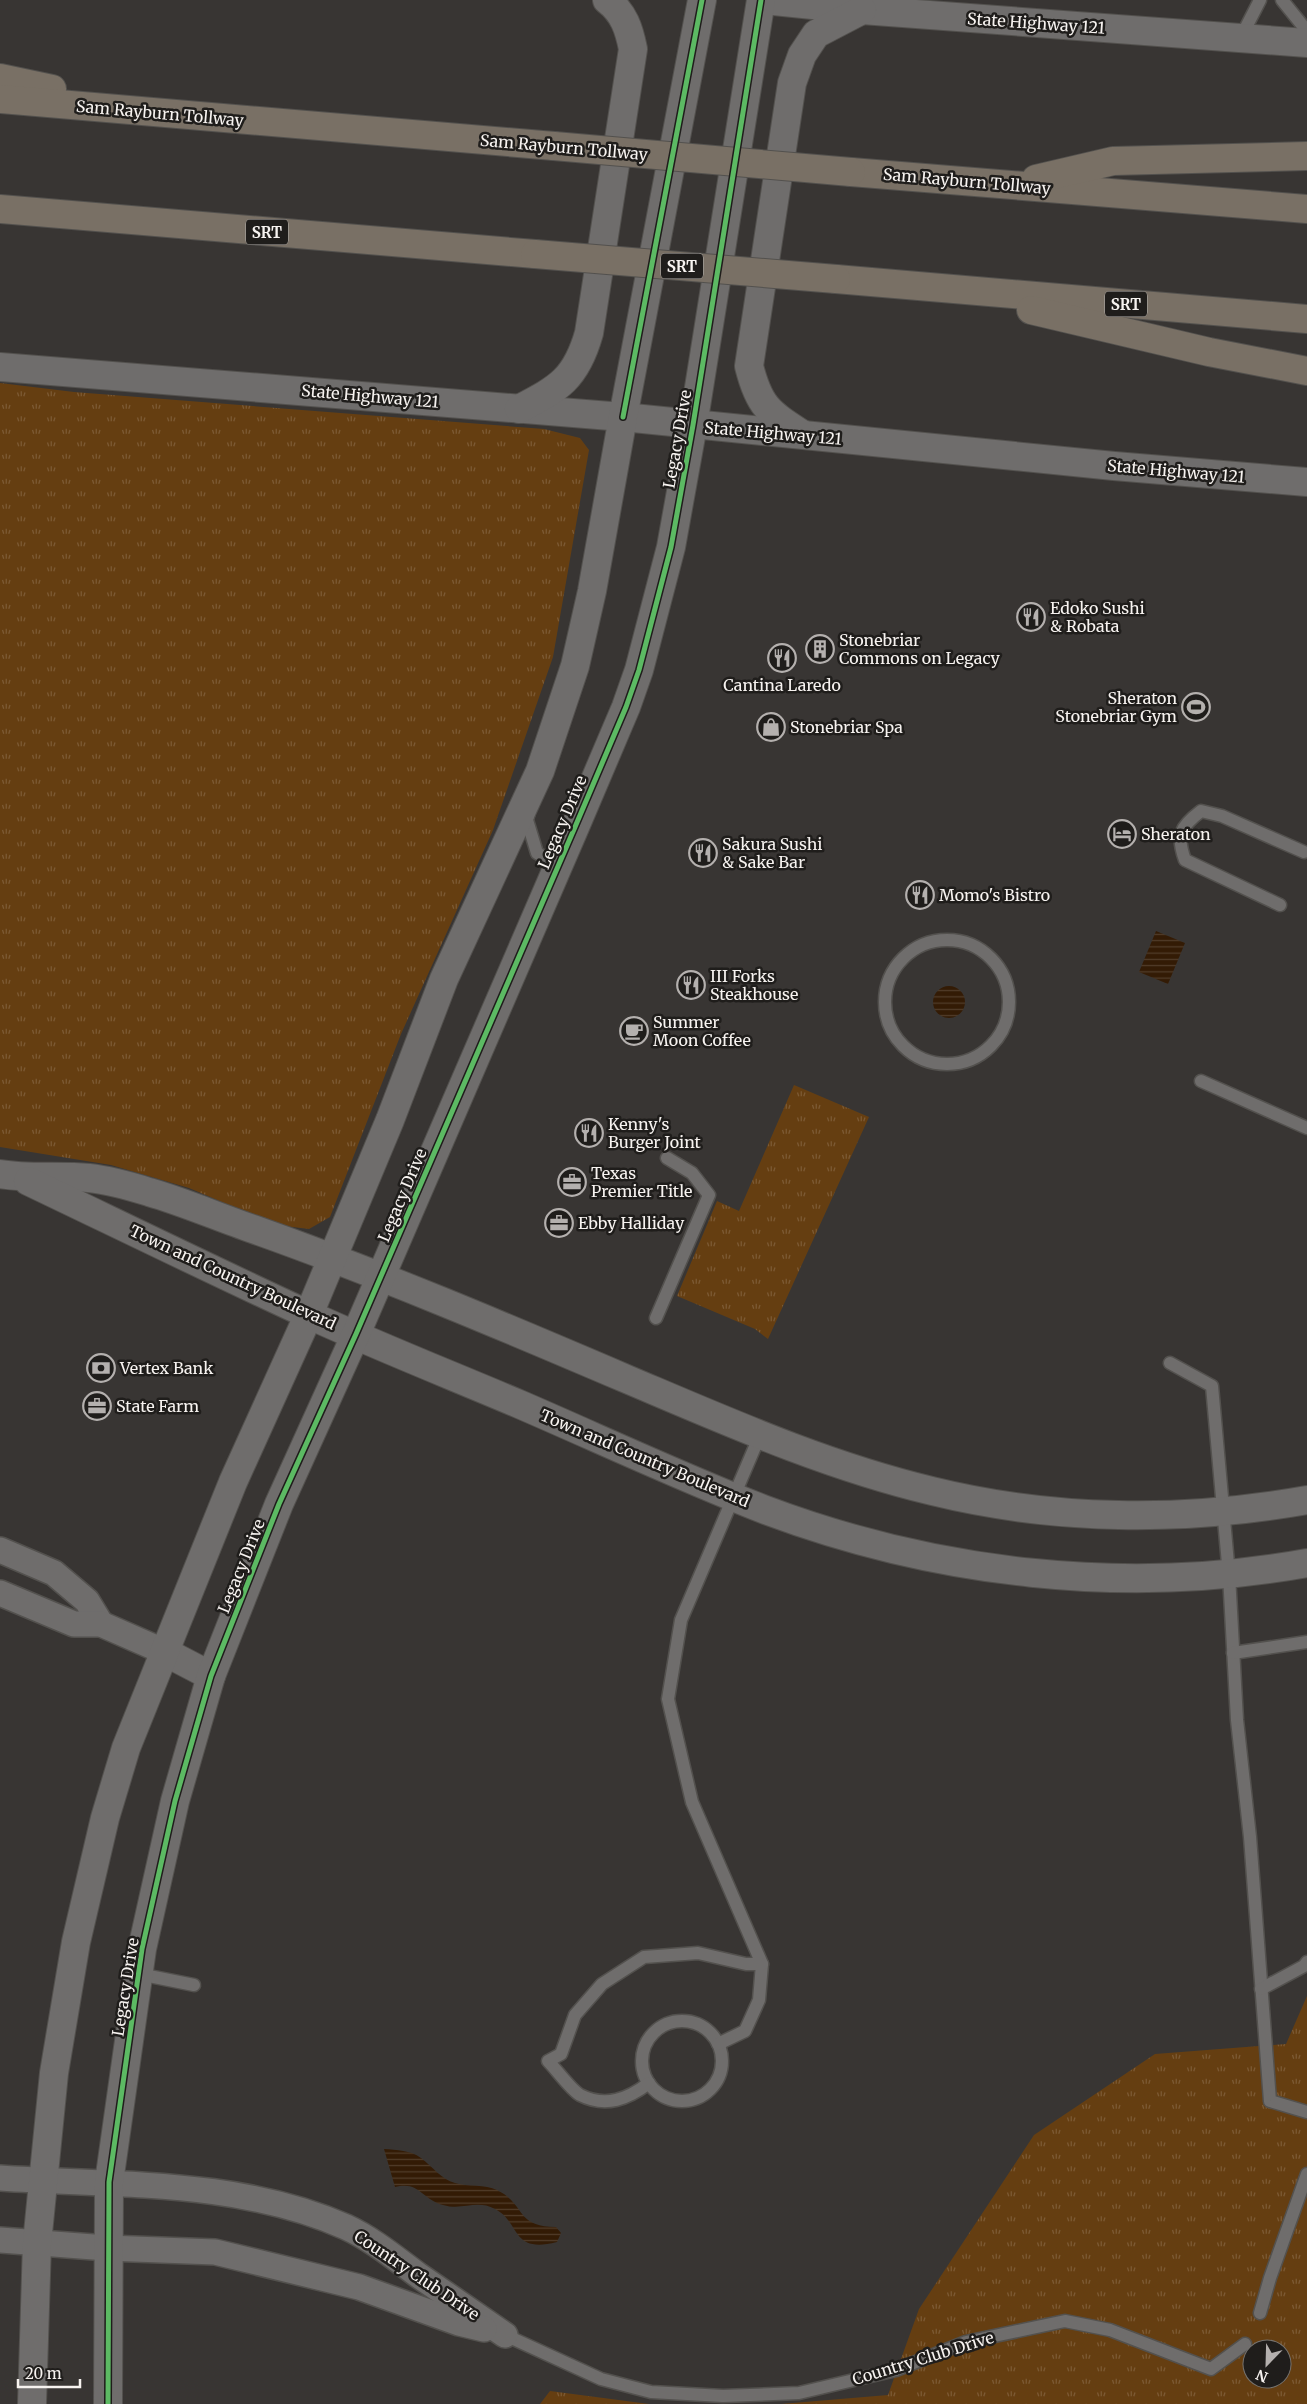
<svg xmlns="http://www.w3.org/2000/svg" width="1307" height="2404" font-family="Merriweather,serif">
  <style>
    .grass { fill: url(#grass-tufts); fill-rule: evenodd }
    .water { fill: url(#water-rules) }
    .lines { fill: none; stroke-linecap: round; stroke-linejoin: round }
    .lane-casing { stroke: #53514e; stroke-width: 15 }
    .street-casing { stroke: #53514e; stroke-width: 28 }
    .secondary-casing { stroke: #53514e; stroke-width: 30 }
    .highway-casing { stroke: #53514e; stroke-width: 30 }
    .lane { stroke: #6f6d6c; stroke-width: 12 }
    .street { stroke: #6f6d6c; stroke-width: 25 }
    .secondary { stroke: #6f6d6c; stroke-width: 28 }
    .highway { stroke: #797065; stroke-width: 28 }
    .highway-bridge-casing { stroke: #53514e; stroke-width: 30; stroke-linecap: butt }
    .highway-bridge { stroke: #797065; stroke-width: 28 }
    .cycleway-casing { stroke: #1f1d1b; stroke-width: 8 }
    .cycleway { stroke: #5cba63; stroke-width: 5 }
    .labels { text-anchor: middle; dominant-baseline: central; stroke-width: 5; stroke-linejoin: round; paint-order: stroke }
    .shield { fill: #1f1d1b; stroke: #b6b3b0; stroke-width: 1 }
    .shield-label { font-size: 15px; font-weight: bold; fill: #f7f3f0 }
    .street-label { font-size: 16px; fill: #f7f3f0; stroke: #1f1d1b }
    .poi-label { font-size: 16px; fill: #f7f3f0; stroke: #1f1d1b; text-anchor: start }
  </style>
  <defs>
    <pattern id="grass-tufts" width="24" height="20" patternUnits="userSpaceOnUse" patternTransform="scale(1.25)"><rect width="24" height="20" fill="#653e11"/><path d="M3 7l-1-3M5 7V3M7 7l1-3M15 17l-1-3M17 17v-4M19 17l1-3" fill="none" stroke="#7c5a34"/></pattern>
    <pattern id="water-rules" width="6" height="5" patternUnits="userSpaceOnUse" patternTransform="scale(1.25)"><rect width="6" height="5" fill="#331b05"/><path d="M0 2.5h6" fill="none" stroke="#513d2a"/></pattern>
  </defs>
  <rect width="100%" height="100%" fill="#383533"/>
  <g class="grass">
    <path d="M0 383 74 392 544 429 580 438 589 450 553 657 493 830 401 1034 330 1217 309 1229 276 1225 189 1188 111 1165 0 1147Z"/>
    <path d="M794 1085 869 1117 768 1339 755 1329 677 1296 717 1201 739 1211Z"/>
    <path d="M1307 1996V2404H781L888 2395 919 2309 1034 2135 1155 2054 1286 2044ZM1252 2349H1282V2379H1252Z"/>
    <path d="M550 2391 649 2404H540Z"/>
  </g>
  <g class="water">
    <path d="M1156 931 1185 943 1168 984 1139 972Z"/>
    <circle cx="949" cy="1002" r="16"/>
    <path d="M384 2149C397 2150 410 2150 421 2158 433 2167 441 2179 455 2183 468 2187 485 2184 497 2190 527 2205 514 2226 556 2227L561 2233 557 2242C510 2254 521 2222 495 2209 476 2199 463 2211 443 2205 421 2199 420 2181 395 2187Z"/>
  </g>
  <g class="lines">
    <defs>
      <g id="lane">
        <path d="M1282 0 1307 31"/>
        <path d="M1240 39 1260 0"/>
        <path d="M529 812 527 820 537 853 558 865"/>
        <path d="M1280 905 1185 860C1176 835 1180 827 1201 811L1222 816 1304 852"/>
        <circle cx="947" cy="1002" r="62"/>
        <path d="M1201 1081 1307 1128"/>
        <path d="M656 1318 709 1195 692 1173 667 1158"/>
        <path d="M1170 1363 1212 1386 1229 1575 1237 1720 1250 1837 1270 2101 1307 2112"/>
        <path d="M1233 1653 1307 1642"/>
        <path d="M139 1974 194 1985"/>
        <path d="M1261 1989 1304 1966 1307 1962"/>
        <circle cx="682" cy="2061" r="40"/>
        <path d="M718 2044 745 2031 759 2000 762 1964 692 1802 668 1699 681 1620 760 1435"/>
        <path d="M649 2083C628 2099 606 2108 580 2095 571 2090 556 2069 548 2061L561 2054 575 2015 602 1984 644 1957 698 1953 746 1964H762"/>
        <path d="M1260 2313 1270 2278 1307 2174"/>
        <path d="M505 2335 601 2379 651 2392 723 2396 799 2393 896 2370 966 2342 1065 2321 1110 2330 1211 2369 1245 2344"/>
      </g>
      <g id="street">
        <path d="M0 1550 54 1573 87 1601 101 1624"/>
        <path d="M0 1593 74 1624H101L165 1652"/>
        <path d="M0 2178C115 2186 238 2179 346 2227 372 2239 395 2258 418 2275 447 2295 476 2315 505 2335"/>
        <path d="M0 2240 107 2248 215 2252 359 2287 459 2323 484 2329"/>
      </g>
      <g id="secondary">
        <path d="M764 0 862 10 1307 43"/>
        <path d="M0 367 623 417 1114 466 1307 482"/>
        <path d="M519 409C559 388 576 379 589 333L633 49C629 29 624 13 607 0"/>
        <path d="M802 434C768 412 759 406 749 366L792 83 802 55 816 34 862 10"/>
        <path d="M0 1174C30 1179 59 1175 89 1178 108 1180 130 1186 149 1192 184 1202 218 1217 253 1229 380 1274 505 1327 629 1380 728 1422 827 1466 932 1491 1054 1521 1183 1522 1307 1500"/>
        <path d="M28 1181C120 1225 212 1270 305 1313 375 1345 448 1374 519 1404 600 1439 681 1477 763 1509 935 1574 1126 1596 1307 1563"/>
        <path d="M165 1652 211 1676"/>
        <path d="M32 2404 37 2243 54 2073 76 1942 105 1818 126 1748 233 1482 309 1314 390 1120 444 979 540 771 575 666 592 591 623 417 702 0"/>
        <path d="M108 2404 109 2182 142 1949 175 1801 211 1676 279 1504 356 1334 575 827 626 707 639 670 671 547 693 425 761 0"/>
      </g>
      <g id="highway">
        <path d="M0 78 52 89"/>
        <path d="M0 99 554 146"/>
        <path d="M851 172 1307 209"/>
        <path d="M1036 179 1113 161 1307 156"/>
        <path d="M0 209 535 254"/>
        <path d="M836 279 1307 319"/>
        <path d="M1031 310 1209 352 1307 371"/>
      </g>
    </defs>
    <use href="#lane" class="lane-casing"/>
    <use href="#street" class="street-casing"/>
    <use href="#secondary" class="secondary-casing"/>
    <use href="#highway" class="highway-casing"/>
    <use href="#lane" class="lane"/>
    <use href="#street" class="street"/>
    <use href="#secondary" class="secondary"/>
    <use href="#highway" class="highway"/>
    <defs>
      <g id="highway-bridge">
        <path d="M554 146 851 172"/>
        <path d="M535 254 836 279"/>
      </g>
    </defs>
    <use href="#highway-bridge" class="highway-bridge-casing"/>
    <use href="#highway-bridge" class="highway-bridge"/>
    <defs>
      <g id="cycleway">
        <path d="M623 417 702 0"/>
        <path d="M108 2404 109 2182 142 1949 175 1801 211 1676 279 1504 356 1334 575 827 626 707 639 670 671 547 693 425 761 0"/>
      </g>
    </defs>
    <use href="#cycleway" class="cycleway-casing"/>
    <use href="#cycleway" class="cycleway"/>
  </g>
  <defs>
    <symbol id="restaurant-ring" viewBox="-11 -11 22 22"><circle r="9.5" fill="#1f1d1b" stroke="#b4b0ae" stroke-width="1.5"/><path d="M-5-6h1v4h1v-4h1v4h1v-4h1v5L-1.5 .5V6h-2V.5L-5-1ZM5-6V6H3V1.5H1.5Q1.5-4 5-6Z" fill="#b4b0ae"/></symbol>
    <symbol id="building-ring" viewBox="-11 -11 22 22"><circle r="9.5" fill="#1f1d1b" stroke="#b4b0ae" stroke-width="1.5"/><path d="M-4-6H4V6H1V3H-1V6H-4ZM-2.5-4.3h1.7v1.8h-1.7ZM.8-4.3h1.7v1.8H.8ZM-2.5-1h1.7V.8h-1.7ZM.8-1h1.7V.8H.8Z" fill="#b4b0ae"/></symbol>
    <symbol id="stadium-ring" viewBox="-11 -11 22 22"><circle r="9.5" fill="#1f1d1b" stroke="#b4b0ae" stroke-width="1.5"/><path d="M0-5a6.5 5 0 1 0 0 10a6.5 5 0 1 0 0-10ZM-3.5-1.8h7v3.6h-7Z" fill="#b4b0ae"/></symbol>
    <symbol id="shop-ring" viewBox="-11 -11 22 22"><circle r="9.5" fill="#1f1d1b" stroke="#b4b0ae" stroke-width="1.5"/><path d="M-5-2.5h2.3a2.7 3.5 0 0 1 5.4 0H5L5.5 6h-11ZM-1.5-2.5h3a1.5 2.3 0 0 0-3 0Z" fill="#b4b0ae"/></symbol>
    <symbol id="hotel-ring" viewBox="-11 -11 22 22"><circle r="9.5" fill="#1f1d1b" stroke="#b4b0ae" stroke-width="1.5"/><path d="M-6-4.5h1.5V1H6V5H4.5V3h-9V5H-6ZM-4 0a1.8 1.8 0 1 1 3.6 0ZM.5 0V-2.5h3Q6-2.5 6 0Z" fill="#b4b0ae"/></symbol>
    <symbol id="cafe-ring" viewBox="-11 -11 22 22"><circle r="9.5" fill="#1f1d1b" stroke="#b4b0ae" stroke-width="1.5"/><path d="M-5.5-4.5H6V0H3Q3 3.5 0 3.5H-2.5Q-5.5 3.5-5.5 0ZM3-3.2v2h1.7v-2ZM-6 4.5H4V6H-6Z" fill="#b4b0ae"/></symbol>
    <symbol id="office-ring" viewBox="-11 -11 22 22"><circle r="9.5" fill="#1f1d1b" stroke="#b4b0ae" stroke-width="1.5"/><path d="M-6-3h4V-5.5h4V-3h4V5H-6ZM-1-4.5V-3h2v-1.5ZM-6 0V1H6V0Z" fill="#b4b0ae"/></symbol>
    <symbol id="bank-ring" viewBox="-11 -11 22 22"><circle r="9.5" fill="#1f1d1b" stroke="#b4b0ae" stroke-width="1.5"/><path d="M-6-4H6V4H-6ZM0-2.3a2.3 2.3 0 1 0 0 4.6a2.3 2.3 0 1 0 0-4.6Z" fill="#b4b0ae"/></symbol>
  </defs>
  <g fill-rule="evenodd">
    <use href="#restaurant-ring" x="1015" y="601" width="32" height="32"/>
    <use href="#building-ring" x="804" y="633" width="32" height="32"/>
    <use href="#restaurant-ring" x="766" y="642" width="32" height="32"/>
    <use href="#stadium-ring" x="1180" y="691" width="32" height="32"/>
    <use href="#shop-ring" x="755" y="711" width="32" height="32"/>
    <use href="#hotel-ring" x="1106" y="818" width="32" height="32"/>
    <use href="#restaurant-ring" x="687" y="837" width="32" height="32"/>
    <use href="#restaurant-ring" x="904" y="879" width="32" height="32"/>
    <use href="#restaurant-ring" x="675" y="969" width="32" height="32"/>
    <use href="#cafe-ring" x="618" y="1015" width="32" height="32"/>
    <use href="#restaurant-ring" x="573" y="1117" width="32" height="32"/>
    <use href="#office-ring" x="556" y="1166" width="32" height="32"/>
    <use href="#office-ring" x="543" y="1207" width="32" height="32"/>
    <use href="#bank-ring" x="85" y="1352" width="32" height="32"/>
    <use href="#office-ring" x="81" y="1390" width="32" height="32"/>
  </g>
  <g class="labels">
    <g class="shield">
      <rect x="246" y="219.5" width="42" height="25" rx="4"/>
      <rect x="661" y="253.5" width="42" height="25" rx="4"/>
      <rect x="1105" y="291.5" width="42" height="25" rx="4"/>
    </g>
    <g class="shield-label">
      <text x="267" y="232">SRT</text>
      <text x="682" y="266">SRT</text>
      <text x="1126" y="304">SRT</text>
    </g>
    <g class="street-label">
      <text transform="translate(1036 23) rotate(4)">State Highway 121</text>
      <text transform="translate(160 113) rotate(5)">Sam Rayburn Tollway</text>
      <text transform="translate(564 147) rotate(5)">Sam Rayburn Tollway</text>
      <text transform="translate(967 181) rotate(5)">Sam Rayburn Tollway</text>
      <text transform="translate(370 396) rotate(5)">State Highway 121</text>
      <text transform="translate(773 433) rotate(5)">State Highway 121</text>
      <text transform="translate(677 439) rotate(-80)">Legacy Drive</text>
      <text transform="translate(1176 471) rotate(5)">State Highway 121</text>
      <text transform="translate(562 822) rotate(-67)">Legacy Drive</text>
      <text transform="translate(402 1195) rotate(-67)">Legacy Drive</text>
      <text transform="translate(233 1277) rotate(25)">Town and Country Boulevard</text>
      <text transform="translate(645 1458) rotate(23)">Town and Country Boulevard</text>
      <text transform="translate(241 1566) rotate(-68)">Legacy Drive</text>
      <text transform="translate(125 1987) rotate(-81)">Legacy Drive</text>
      <text transform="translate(417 2275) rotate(34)">Country Club Drive</text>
      <text transform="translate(923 2358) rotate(-17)">Country Club Drive</text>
    </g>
    <g class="poi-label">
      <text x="1050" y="608">Edoko Sushi<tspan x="1050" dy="18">&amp; Robata</tspan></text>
      <text x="839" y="640">Stonebriar<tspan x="839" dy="18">Commons on Legacy</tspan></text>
      <text x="782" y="685" text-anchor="middle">Cantina Laredo</text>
      <text x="1177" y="698" text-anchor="end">Sheraton<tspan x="1177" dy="18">Stonebriar Gym</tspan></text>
      <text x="790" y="727">Stonebriar Spa</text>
      <text x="1141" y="834">Sheraton</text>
      <text x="722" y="844">Sakura Sushi<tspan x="722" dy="18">&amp; Sake Bar</tspan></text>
      <text x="939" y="895">Momo's Bistro</text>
      <text x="710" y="976">III Forks<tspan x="710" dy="18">Steakhouse</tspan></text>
      <text x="653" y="1022">Summer<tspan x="653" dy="18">Moon Coffee</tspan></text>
      <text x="608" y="1124">Kenny's<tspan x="608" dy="18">Burger Joint</tspan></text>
      <text x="591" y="1173">Texas<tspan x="591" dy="18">Premier Title</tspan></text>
      <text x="578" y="1223">Ebby Halliday</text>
      <text x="120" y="1368">Vertex Bank</text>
      <text x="116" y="1406">State Farm</text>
    </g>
  </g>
  <g transform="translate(1267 2364) rotate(203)"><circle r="24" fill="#1f1d1b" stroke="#757370"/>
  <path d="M0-4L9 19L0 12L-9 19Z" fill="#b4b0ae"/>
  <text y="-8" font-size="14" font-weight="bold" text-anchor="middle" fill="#f7f3f0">N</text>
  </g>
  <path d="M18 2379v8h62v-8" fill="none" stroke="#f7f3f0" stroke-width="2.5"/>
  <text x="25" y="2379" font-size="15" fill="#f7f3f0" stroke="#1f1d1b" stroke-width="4" paint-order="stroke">20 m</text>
</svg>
